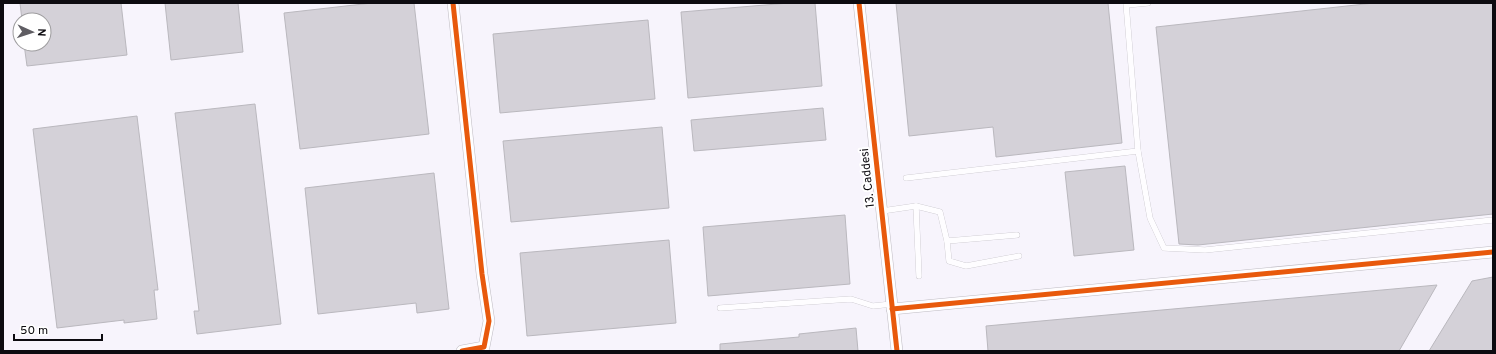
<svg xmlns="http://www.w3.org/2000/svg" width="1496" height="354" font-family="Overpass,sans-serif">
  <style>
    .building { fill: #d4d1d8; stroke: #bab8be }
    .lines { fill: none; stroke-linecap: round; stroke-linejoin: round }
    .service-casing { stroke: #bfbcc3; stroke-width: 6 }
    .minor-casing { stroke: #bfbcc3; stroke-width: 12 }
    .service { stroke: #fefdff; stroke-width: 5.5 }
    .minor { stroke: #fefdff; stroke-width: 11 }
    .cycleway-casing { stroke: #fff; stroke-width: 8 }
    .cycleway { stroke: #e8590c; stroke-width: 5 }
    .labels { text-anchor: middle; dominant-baseline: central; stroke-width: 4; stroke-linejoin: round; paint-order: stroke }
    .street-label { font-size: 12px; fill: #0d0b10; stroke: #fff }
  </style>
  <rect width="100%" height="100%" fill="#f7f4fc"/>
  <g class="building">
    <path d="M20 3H121L127 55 27 66 24 44H44V20H22Z"/>
    <path d="M165 3H238L243 52 171 60Z"/>
    <path d="M372 3H414L429 134 300 149 284 13Z"/>
    <path d="M789 3H815L822 86 688 98 681 12Z"/>
    <path d="M896 3H1108L1122 143 996 157 993 127 909 136Z"/>
    <path d="M1374 3H1493V214L1198 245 1179 244 1156 27Z"/>
    <path d="M648 20 655 99 500 113 493 34Z"/>
    <path d="M255 104 281 324 197 334 194 311H199L175 113Z"/>
    <path d="M823 108 826 140 694 151 691 120Z"/>
    <path d="M137 116 158 290H154L157 319 124 323V320L57 328 33 129Z"/>
    <path d="M662 127 669 208 511 222 503 141Z"/>
    <path d="M1125 166 1134 250 1074 256 1065 172Z"/>
    <path d="M434 173 449 309 417 313 416 303 318 314 305 188Z"/>
    <path d="M845 215 850 284 708 296 703 227Z"/>
    <path d="M669 240 676 323 527 336 520 253Z"/>
    <path d="M1493 277V351H1429L1472 281Z"/>
    <path d="M1437 285 1399 351H988L986 326Z"/>
    <path d="M856 328 858 351H720V344L799 337V334Z"/>
  </g>
  <g class="lines">
    <defs>
      <g id="service">
        <path d="M1126 3 1138 151 1150 218 1164 248 1205 250 1493 220"/>
        <path d="M1127 5 1148 3"/>
        <path d="M906 178 1138 151"/>
        <path d="M916 206 919 276"/>
        <path d="M882 211 916 206 940 212 947 241 949 261 966 266 1019 256"/>
        <path d="M947 241 1017 235"/>
        <path d="M720 308 851 299 873 306 892 304"/>
      </g>
      <g id="minor">
        <path d="M453 3 482 274 489 321 484 347 462 351"/>
        <path d="M859 3 897 351"/>
        <path d="M892 309 1493 252"/>
      </g>
    </defs>
    <use href="#service" class="service-casing"/>
    <use href="#minor" class="minor-casing"/>
    <use href="#service" class="service"/>
    <use href="#minor" class="minor"/>
    <defs>
      <g id="cycleway">
        <path d="M453 3 482 274 489 321 484 347 462 351"/>
        <path d="M859 3 897 351"/>
        <path d="M892 309 1493 252"/>
      </g>
    </defs>
    <use href="#cycleway" class="cycleway-casing"/>
    <use href="#cycleway" class="cycleway"/>
  </g>
  <g class="labels">
    <g class="street-label">
      <text transform="translate(868 178) rotate(-96)">13. Caddesi</text>
    </g>
  </g>
  <rect width="1496" height="354" fill="none" stroke="#0d0b10" stroke-width="8"/>
  <g transform="translate(32 32) rotate(93)"><circle r="19" fill="#ffffff" stroke="#9e9d9f"/>
  <path d="M0-3L7 15L0 10L-7 15Z" fill="#5f5d63"/>
  <text y="-6" font-size="11" font-weight="bold" text-anchor="middle" fill="#0d0b10">N</text>
  </g>
  <path d="M14 334v6h88v-6" fill="none" stroke="#0d0b10" stroke-width="2"/>
  <text x="20" y="334" font-size="12" fill="#0d0b10" stroke="#ffffff" stroke-width="3" paint-order="stroke">50 m</text>
</svg>
